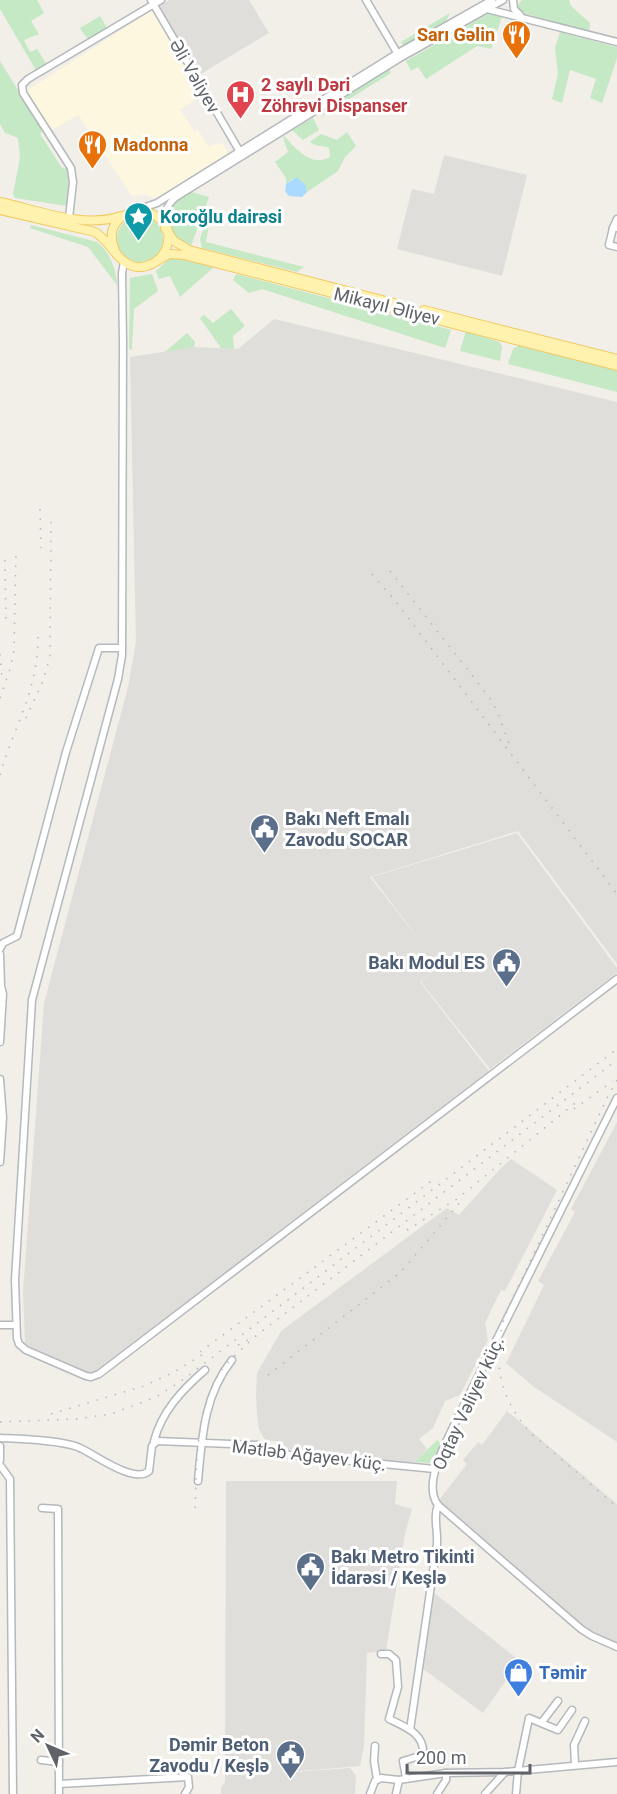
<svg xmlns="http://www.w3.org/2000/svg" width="617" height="1794" font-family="Roboto,sans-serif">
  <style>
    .commercial { fill: #fef7e0 }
    .industrial { fill: #e0deda }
    .green { fill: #c5e8c5 }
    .water { fill: #aadaff }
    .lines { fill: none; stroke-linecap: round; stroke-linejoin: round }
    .minor-casing { stroke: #b5b8bc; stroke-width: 9 }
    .major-casing { stroke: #f2c960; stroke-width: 10 }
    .minor { stroke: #fff; stroke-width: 6 }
    .major { stroke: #fff2af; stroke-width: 8 }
    .rail { stroke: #b6b7b8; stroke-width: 1.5; stroke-dasharray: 1.5 8; stroke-linecap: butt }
    .labels { text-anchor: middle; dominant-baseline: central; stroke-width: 6; stroke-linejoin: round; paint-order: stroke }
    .food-label { font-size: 18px; font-weight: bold; fill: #c56008; stroke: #fff; text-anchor: end }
    .street-label { font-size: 18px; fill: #5f6368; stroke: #fff }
    .health-label { font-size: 18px; font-weight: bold; fill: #be3a42; stroke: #fff; text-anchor: start }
    .culture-label { font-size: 18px; font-weight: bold; fill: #0d838f; stroke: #fff; text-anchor: start }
    .service-label { font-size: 18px; font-weight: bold; fill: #4e5e75; stroke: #fff; text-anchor: start }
    .shop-label { font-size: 18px; font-weight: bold; fill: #366cbe; stroke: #fff; text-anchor: start }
  </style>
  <rect width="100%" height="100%" fill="#f1efe8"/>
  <path class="commercial" d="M151 11 153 12 203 95 180 109 194 131 198 130 208 146 222 143 228 152 227 154 156 198 143 194 132 196 79 116H76L52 130 26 91Z"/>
  <g class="industrial">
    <path d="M169 0H249L269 33 199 75 158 7Z"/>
    <path d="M444 155 527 175 502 276 397 249 412 189 434 194Z"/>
    <path d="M274 319 617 402V964L518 831 370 877 424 946 372 877 517 833 617 968V973L490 1069 421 982 439 966 420 982 489 1071 92 1374 25 1344 23 1292 44 1003 128 687 136 642 130 357 194 347 238 349Z"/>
    <path d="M617 1122V1442L534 1387 506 1363 544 1285 538 1281 575 1212 571 1209Z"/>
    <path d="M511 1159 557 1190 505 1291 501 1290 485 1323 488 1340 460 1395 445 1401 433 1428 419 1439 427 1449 415 1462H405L284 1450 282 1442 265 1440 259 1429 257 1415 256 1395 257 1373 281 1331 447 1208 459 1215 499 1170Z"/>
    <path d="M507 1411 617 1504V1642L586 1629 439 1500 467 1464 463 1460 478 1442 482 1445Z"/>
    <path d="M226 1481H397L395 1504 412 1509 405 1534 386 1651 367 1653 364 1746 360 1766 266 1774 350 1768 356 1776 355 1794H221V1788L225 1782V1775Z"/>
    <path d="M433 1592 520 1661 483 1713 422 1668Z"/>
  </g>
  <g class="green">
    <path d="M0 0H37L44 13 31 21 39 34 24 40 30 52 37 49 47 65 37 72 0 9Z"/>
    <path d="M522 0H569L571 6 590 23 589 32 523 13 517 6Z"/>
    <path d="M450 13 445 23 404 47 401 42Z"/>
    <path d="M490 13 502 17 491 49 477 46 426 79 418 67 411 71 406 61Z"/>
    <path d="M100 16 107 28 88 40 80 28Z"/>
    <path d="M560 32 617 47V58L602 103 590 98 596 79 570 70 562 103 552 99 558 74 555 48Z"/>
    <path d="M0 61 43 131 40 134 62 168 69 169 67 206 15 198 13 194 20 158 18 138 5 133 0 124Z"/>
    <path d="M389 69 391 73 322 116 320 111Z"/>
    <path d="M313 118 319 130 303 140 292 130Z"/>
    <path d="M347 132 356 146 345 157 338 171 307 192 306 186 292 179 286 184V178L275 162 288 152 282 134C295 147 310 168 330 157L329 148C322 145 316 147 310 142L321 134 337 140Z"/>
    <path d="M188 191 209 197 191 246 173 238V231L167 216 172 202Z"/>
    <circle cx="140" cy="239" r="23"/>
    <path d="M205 224 209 225 206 242 304 267 297 272 202 248 200 239Z"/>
    <path d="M31 225 97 242C110 252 116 269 117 285L88 247 30 228Z"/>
    <path d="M171 257 214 267 180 297 170 276 159 279 156 271Z"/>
    <path d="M152 274 158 291 134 309 132 350 129 349 130 278Z"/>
    <path d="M236 274 451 330 445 348 262 289 249 293 233 280Z"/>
    <path d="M231 309 245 326 233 336 234 349 221 348 200 318 204 315 213 323Z"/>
    <path d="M466 331 499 342 502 346 500 361 460 351Z"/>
    <path d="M187 333 195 342 194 347 165 352Z"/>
    <path d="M520 345 617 370V392L508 364 513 349Z"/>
    <path d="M437 1440 442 1445 431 1463 415 1462Z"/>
  </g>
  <path class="water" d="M297 177 306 186 307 192 302 197 289 196 285 191 286 184Z"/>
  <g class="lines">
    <defs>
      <g id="minor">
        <path d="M151 0 240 152"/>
        <path d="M366 0 399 56"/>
        <path d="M513 0 514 9 520 15"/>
        <path d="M487 9 617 42"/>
        <path d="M134 211 157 203 398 53 492 0"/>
        <path d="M69 218 73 182 71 168 23 93 22 85 28 79 161 0"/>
        <path d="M165 225C165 213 166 205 176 197L400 58 503 0"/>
        <path d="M613 228 617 219"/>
        <path d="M617 228H613L609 245 617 247"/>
        <path d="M124 262 122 273 123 343 122 655 118 679 32 1000 15 1280 17 1338 19 1344 26 1350 86 1376 91 1377 99 1374 617 979"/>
        <path d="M0 949 3 943 17 936 66 752 99 648H122"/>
        <path d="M0 954 1 986 3 994 0 1042"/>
        <path d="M0 1079 3 1118 0 1162"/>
        <path d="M617 1098 459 1415C449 1437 421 1483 438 1505L581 1629 592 1636 617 1647"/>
        <path d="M0 1325H16"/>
        <path d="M0 1438C20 1439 66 1440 82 1449 97 1456 135 1484 149 1471L152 1446 157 1441 259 1445 289 1455 435 1469"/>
        <path d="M154 1441C162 1411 182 1390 205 1370"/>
        <path d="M0 1446V1460"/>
        <path d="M0 1465 10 1479 13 1794"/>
        <path d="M198 1481C202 1437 204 1395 232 1360"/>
        <path d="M42 1508 58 1509 59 1794"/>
        <path d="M381 1654H389L396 1660 398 1687 389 1719C406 1727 425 1734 423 1755L403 1761 406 1778"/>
        <path d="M542 1722 558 1701"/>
        <path d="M410 1730 437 1544C438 1531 433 1517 438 1505"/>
        <path d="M375 1746 374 1761 377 1779"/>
        <path d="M41 1760 59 1762"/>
        <path d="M575 1764 574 1745 585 1721"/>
        <path d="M59 1784 188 1777 189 1787 185 1794"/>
        <path d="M370 1794 375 1781 381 1778 399 1780 446 1773 505 1772 617 1762"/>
        <path d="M396 1794 399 1780"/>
        <path d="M437 1794 446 1780V1773"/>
        <path d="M485 1794 505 1772"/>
        <path d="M516 1794 518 1771 529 1718 558 1730 572 1710"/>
      </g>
      <g id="major">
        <path d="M0 202C37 210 84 229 121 216"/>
        <path d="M0 210 95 232C112 242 119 268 141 267 152 266 162 259 166 249 185 199 89 199 117 255"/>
        <path d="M165 228 174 241 189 250 394 303"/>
        <path d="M157 261 169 254 184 255 617 366"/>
        <path d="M424 310 617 359"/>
      </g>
    </defs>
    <use href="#minor" class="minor-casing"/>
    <use href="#major" class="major-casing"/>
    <use href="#minor" class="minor"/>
    <use href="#major" class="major"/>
    <g class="rail">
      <path d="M40 509 41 548"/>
      <path d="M5 560 6 626"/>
      <path d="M390 571 489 697 497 711 510 746"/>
      <path d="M372 574 397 603 617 894"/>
      <path d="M0 654 2 679"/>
      <path d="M0 698 10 669 14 650 16 552"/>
      <path d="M26 718 43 681 50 656 51 521"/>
      <path d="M0 775C14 726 38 691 38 637"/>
      <path d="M617 1080 608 1096 510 1304C489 1350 497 1398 532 1434L617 1507"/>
      <path d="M574 1109 613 1081"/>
      <path d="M407 1230 457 1199 579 1100"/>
      <path d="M238 1345 256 1336 274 1322 617 1060"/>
      <path d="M200 1352 434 1179"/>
      <path d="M268 1375 401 1272 461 1201"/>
      <path d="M51 1414 144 1386 176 1371 208 1351"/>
      <path d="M0 1422 76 1419 111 1414 156 1397 184 1379 617 1049"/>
      <path d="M195 1508C197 1464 195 1411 220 1372 228 1361 239 1352 249 1342"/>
    </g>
  </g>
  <defs>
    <symbol id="restaurant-pin" viewBox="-11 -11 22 30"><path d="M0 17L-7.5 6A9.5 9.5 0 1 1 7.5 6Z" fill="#e8710a" stroke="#fff"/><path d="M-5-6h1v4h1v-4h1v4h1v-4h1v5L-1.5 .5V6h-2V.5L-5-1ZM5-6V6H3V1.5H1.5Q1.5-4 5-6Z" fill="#fff"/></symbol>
    <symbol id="hospital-pin" viewBox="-11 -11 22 30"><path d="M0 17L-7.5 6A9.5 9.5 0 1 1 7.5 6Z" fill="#e0444e" stroke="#fff"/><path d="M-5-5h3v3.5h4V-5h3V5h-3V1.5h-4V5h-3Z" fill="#fff"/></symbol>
    <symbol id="sight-pin" viewBox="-11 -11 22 30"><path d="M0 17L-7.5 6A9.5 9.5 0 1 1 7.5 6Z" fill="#0f9aa8" stroke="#fff"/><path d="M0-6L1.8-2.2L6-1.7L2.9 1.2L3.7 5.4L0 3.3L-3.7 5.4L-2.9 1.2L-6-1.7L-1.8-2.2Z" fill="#fff"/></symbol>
    <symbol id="civic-pin" viewBox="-11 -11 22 30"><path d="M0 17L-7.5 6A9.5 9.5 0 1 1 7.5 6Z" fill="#5c6f8a" stroke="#fff"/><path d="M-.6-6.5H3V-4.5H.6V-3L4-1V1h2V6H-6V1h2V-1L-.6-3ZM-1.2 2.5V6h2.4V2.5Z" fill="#fff"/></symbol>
    <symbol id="shop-pin" viewBox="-11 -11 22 30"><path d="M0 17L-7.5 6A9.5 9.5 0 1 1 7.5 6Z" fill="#3f7fe0" stroke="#fff"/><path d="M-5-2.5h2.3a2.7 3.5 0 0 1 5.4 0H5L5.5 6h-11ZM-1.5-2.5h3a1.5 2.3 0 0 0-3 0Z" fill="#fff"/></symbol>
  </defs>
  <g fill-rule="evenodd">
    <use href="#restaurant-pin" x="500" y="18" width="33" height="45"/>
    <use href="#hospital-pin" x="224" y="78" width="33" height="45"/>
    <use href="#restaurant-pin" x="76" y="128" width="33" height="45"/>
    <use href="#sight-pin" x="122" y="200" width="33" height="45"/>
    <use href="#civic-pin" x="248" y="812" width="33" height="45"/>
    <use href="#civic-pin" x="490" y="946" width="33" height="45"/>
    <use href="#civic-pin" x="294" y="1550" width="33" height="45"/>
    <use href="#shop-pin" x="502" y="1656" width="33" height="45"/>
    <use href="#civic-pin" x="274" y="1738" width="33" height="45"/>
  </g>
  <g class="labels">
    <g class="food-label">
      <text x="495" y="34">Sarı Gəlin</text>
      <text x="113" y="144" text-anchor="start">Madonna</text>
    </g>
    <g class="street-label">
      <text transform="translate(195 76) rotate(60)">Əli Vəliyev</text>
      <text transform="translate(387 306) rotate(14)">Mikayıl Əliyev</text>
      <text transform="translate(468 1403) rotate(-65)">Oqtay Vəliyev küç.</text>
      <text transform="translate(309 1455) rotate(7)">Mətləb Ağayev küç.</text>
    </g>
    <g class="health-label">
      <text x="261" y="84">2 saylı Dəri<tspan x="261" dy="21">Zöhrəvi Dispanser</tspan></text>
    </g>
    <g class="culture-label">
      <text x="160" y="216">Koroğlu dairəsi</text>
    </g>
    <g class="service-label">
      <text x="285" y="818">Bakı Neft Emalı<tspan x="285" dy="21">Zavodu SOCAR</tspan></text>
      <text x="485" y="962" text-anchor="end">Bakı Modul ES</text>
      <text x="331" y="1556">Bakı Metro Tikinti<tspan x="331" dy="21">İdarəsi / Keşlə</tspan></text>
      <text x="269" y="1744" text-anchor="end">Dəmir Beton<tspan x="269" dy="21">Zavodu / Keşlə</tspan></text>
    </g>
    <g class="shop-label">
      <text x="539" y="1672">Təmir</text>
    </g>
  </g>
  <g transform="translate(48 1746) rotate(314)" stroke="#ffffff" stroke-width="4.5" paint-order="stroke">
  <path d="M0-4.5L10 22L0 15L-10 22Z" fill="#5f6368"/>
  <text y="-9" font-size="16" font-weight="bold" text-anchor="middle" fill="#5f6368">N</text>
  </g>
  <path d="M407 1764v9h123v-9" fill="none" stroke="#5f6368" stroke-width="3"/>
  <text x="416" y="1764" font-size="18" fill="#5f6368" stroke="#ffffff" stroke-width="4.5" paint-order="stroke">200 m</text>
</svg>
